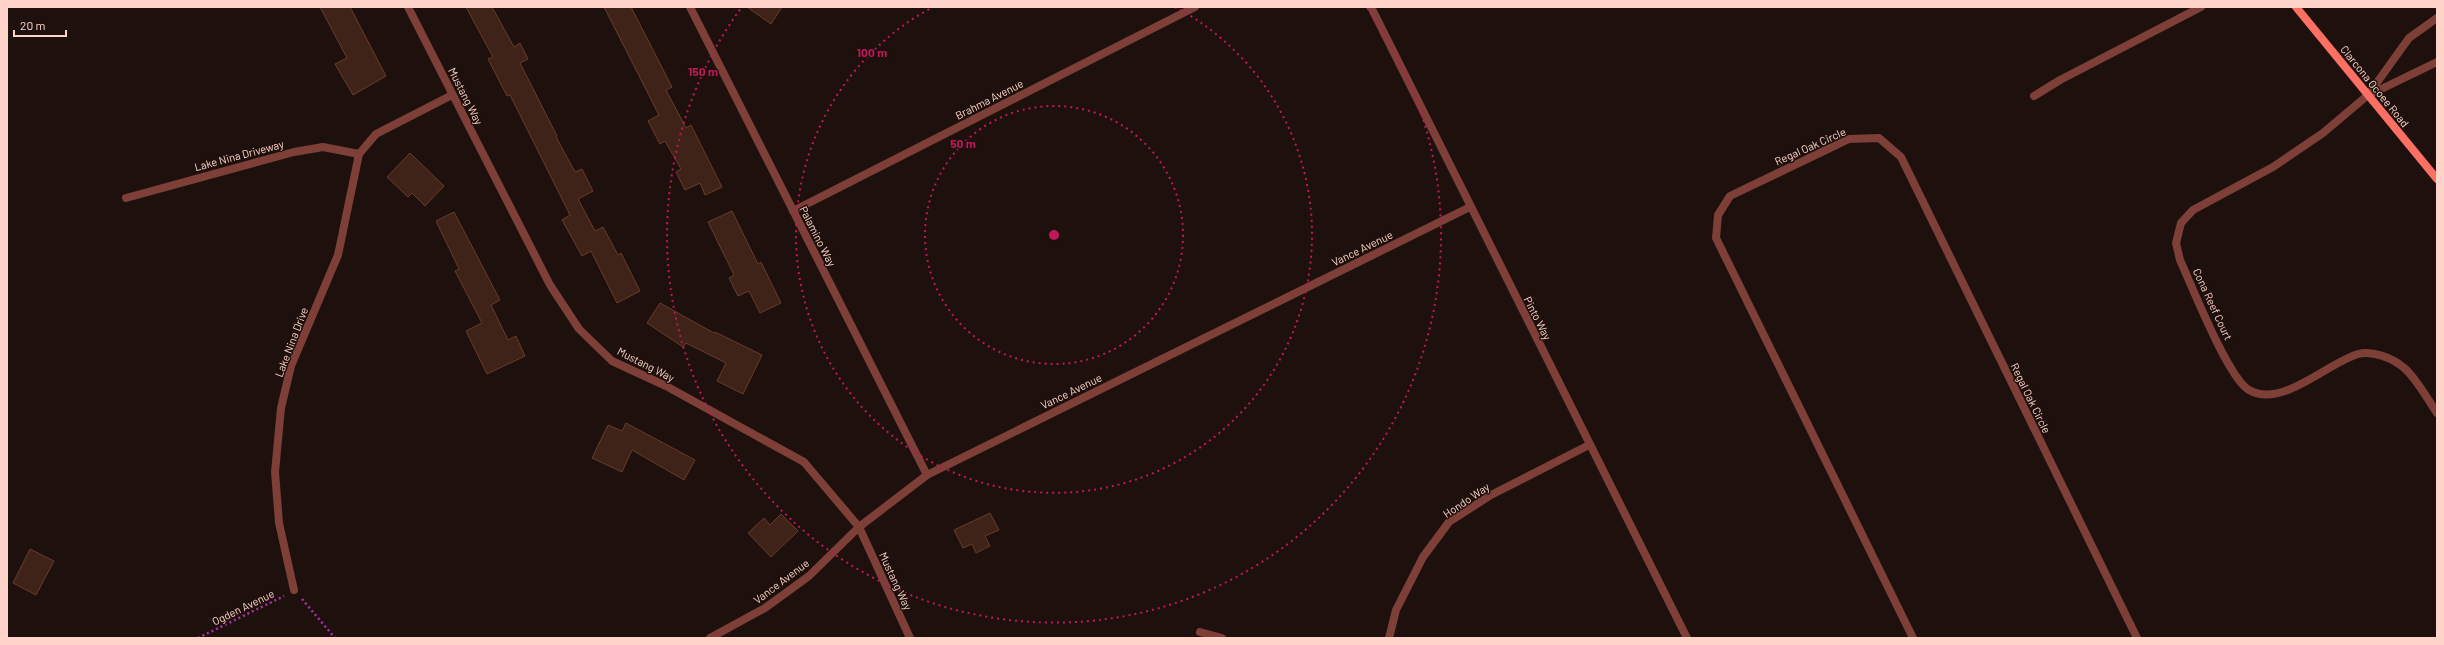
<svg xmlns="http://www.w3.org/2000/svg" width="2444" height="645" font-family="Barlow,sans-serif">
  <style>
    .building { fill: #3f2319; stroke: #6a3b2b }
    .lines { fill: none; stroke-linecap: round; stroke-linejoin: round }
    .path { stroke: #ae2fad; stroke-width: 2.5; stroke-dasharray: 2 3; stroke-linecap: butt }
    .service { stroke: #7d3f38; stroke-width: 8 }
    .minor { stroke: #7d3f38; stroke-width: 8 }
    .secondary { stroke: #fc7063; stroke-width: 8 }
    .ring { fill: none; stroke: #c2185b; stroke-width: 2; stroke-dasharray: 2 4 }
    .labels { text-anchor: middle; dominant-baseline: central; stroke-width: 3; stroke-linejoin: round; paint-order: stroke }
    .street-label { font-size: 11px; fill: #fed3ca; stroke: #1e100c }
    .centre { fill: #c2185b; stroke: #1e100c; stroke-width: 2 }
    .ring-label { font-size: 12px; text-anchor: middle; font-weight: bold; fill: #c2185b; stroke: #1e100c; stroke-width: 3; stroke-linejoin: round; paint-order: stroke }
  </style>
  <rect width="100%" height="100%" fill="#1e100c"/>
  <g class="building">
    <path d="M320 7H350L386 76 353 95 335 64 347 58Z"/>
    <path d="M466 7H492L514 47 520 43 528 59 520 63 557 136 556 137 575 172 582 169 593 191 578 199 595 231 603 227 618 255 621 253 640 291 617 303 591 251 582 256 562 220 570 215 510 95 507 96 488 59 493 57Z"/>
    <path d="M604 7H631L672 87 666 90 686 128 691 125 722 187 705 195 700 183 685 190 676 172 681 169 665 141 660 144 648 121 659 115Z"/>
    <path d="M747 7H782L771 24Z"/>
    <path d="M410 153 444 186 425 206 412 193 408 197 387 177Z"/>
    <path d="M732 211 758 264 761 262 781 303 760 313 749 291 738 296 729 278 734 275 708 222Z"/>
    <path d="M454 212 500 300 491 305 508 340 516 336 525 356 487 374 466 331 482 323 455 271 459 269 436 221Z"/>
    <path d="M660 303 714 333 715 332 762 355 743 394 717 381 726 363 686 343 683 347 647 323Z"/>
    <path d="M626 423 695 460 684 480 632 450 622 472 592 458 608 425 622 431Z"/>
    <path d="M990 513 999 530 985 536 990 546 976 553 972 544 963 548 954 530Z"/>
    <path d="M781 514 798 531 771 557 748 533 764 518 770 525Z"/>
    <path d="M30 549 54 561 36 595 13 583Z"/>
  </g>
  <g class="lines">
    <g class="path">
      <path d="M302 599 335 638"/>
      <path d="M198 638 284 596"/>
    </g>
    <g class="service">
      <path d="M2034 96 2060 80 2201 7"/>
      <path d="M126 198 294 152 323 147 359 154"/>
    </g>
    <g class="minor">
      <path d="M408 7 550 285 579 329 612 361 666 386 804 462 859 527 910 638"/>
      <path d="M690 7 927 475"/>
      <path d="M1371 7 1687 638"/>
      <path d="M2437 18 2409 38 2368 95 2323 133 2273 167 2193 210 2181 223 2176 243 2180 260C2192 286 2228 378 2249 390 2282 409 2327 363 2358 354 2372 350 2392 358 2403 367 2415 376 2428 400 2437 413"/>
      <path d="M2369 95 2437 62"/>
      <path d="M793 211 1195 7"/>
      <path d="M294 590 279 523 275 472 281 408 291 366 338 255 359 154 376 134 452 95"/>
      <path d="M1200 632 1222 638"/>
      <path d="M710 638 765 608 809 576 859 527 927 475 1470 207"/>
      <path d="M1389 638 1396 610 1423 557 1449 522 1491 495 1589 445"/>
      <path d="M1913 638 1716 238 1718 215 1730 196 1849 139 1879 138 1901 157 2137 638"/>
    </g>
    <path class="secondary" d="M2296 7 2437 179"/>
  </g>
  <g class="ring">
    <circle cx="1054" cy="235" r="129"/>
    <path d="M1175 7A258 258 0 1 1 933 7"/>
    <path d="M1367 8A387 387 0 1 1 741 8"/>
  </g>
  <g class="labels">
    <g class="street-label">
      <text transform="translate(2375 86) rotate(51)">Clarcona Ocoee Road</text>
      <text transform="translate(466 96) rotate(63)">Mustang Way</text>
      <text transform="translate(989 99) rotate(-27)">Brahma Avenue</text>
      <text transform="translate(1810 146) rotate(-24)">Regal Oak Circle</text>
      <text transform="translate(239 155) rotate(-15)">Lake Nina Driveway</text>
      <text transform="translate(818 236) rotate(63)">Palamino Way</text>
      <text transform="translate(1362 248) rotate(-26)">Vance Avenue</text>
      <text transform="translate(2213 304) rotate(65)">Cona Reef Court</text>
      <text transform="translate(1538 318) rotate(63)">Pinto Way</text>
      <text transform="translate(291 342) rotate(-69)">Lake Nina Drive</text>
      <text transform="translate(646 364) rotate(27)">Mustang Way</text>
      <text transform="translate(1071 391) rotate(-26)">Vance Avenue</text>
      <text transform="translate(2031 398) rotate(64)">Regal Oak Circle</text>
      <text transform="translate(1466 500) rotate(-34)">Hondo Way</text>
      <text transform="translate(781 581) rotate(-37)">Vance Avenue</text>
      <text transform="translate(896 581) rotate(65)">Mustang Way</text>
      <text transform="translate(243 607) rotate(-26)">Ogden Avenue</text>
    </g>
  </g>
  <circle cx="1054" cy="235" r="6" class="centre"/>
  <g class="ring-label">
    <text x="872" y="57">100 m</text>
    <text x="703" y="76">150 m</text>
    <text x="963" y="148">50 m</text>
  </g>
  <rect width="2444" height="645" fill="none" stroke="#fed3ca" stroke-width="16"/>
  <path d="M14 30v6h52v-6" fill="none" stroke="#fed3ca" stroke-width="2"/>
  <text x="20" y="30" font-size="12" fill="#fed3ca" stroke="#1e100c" stroke-width="3" paint-order="stroke">20 m</text>
</svg>
